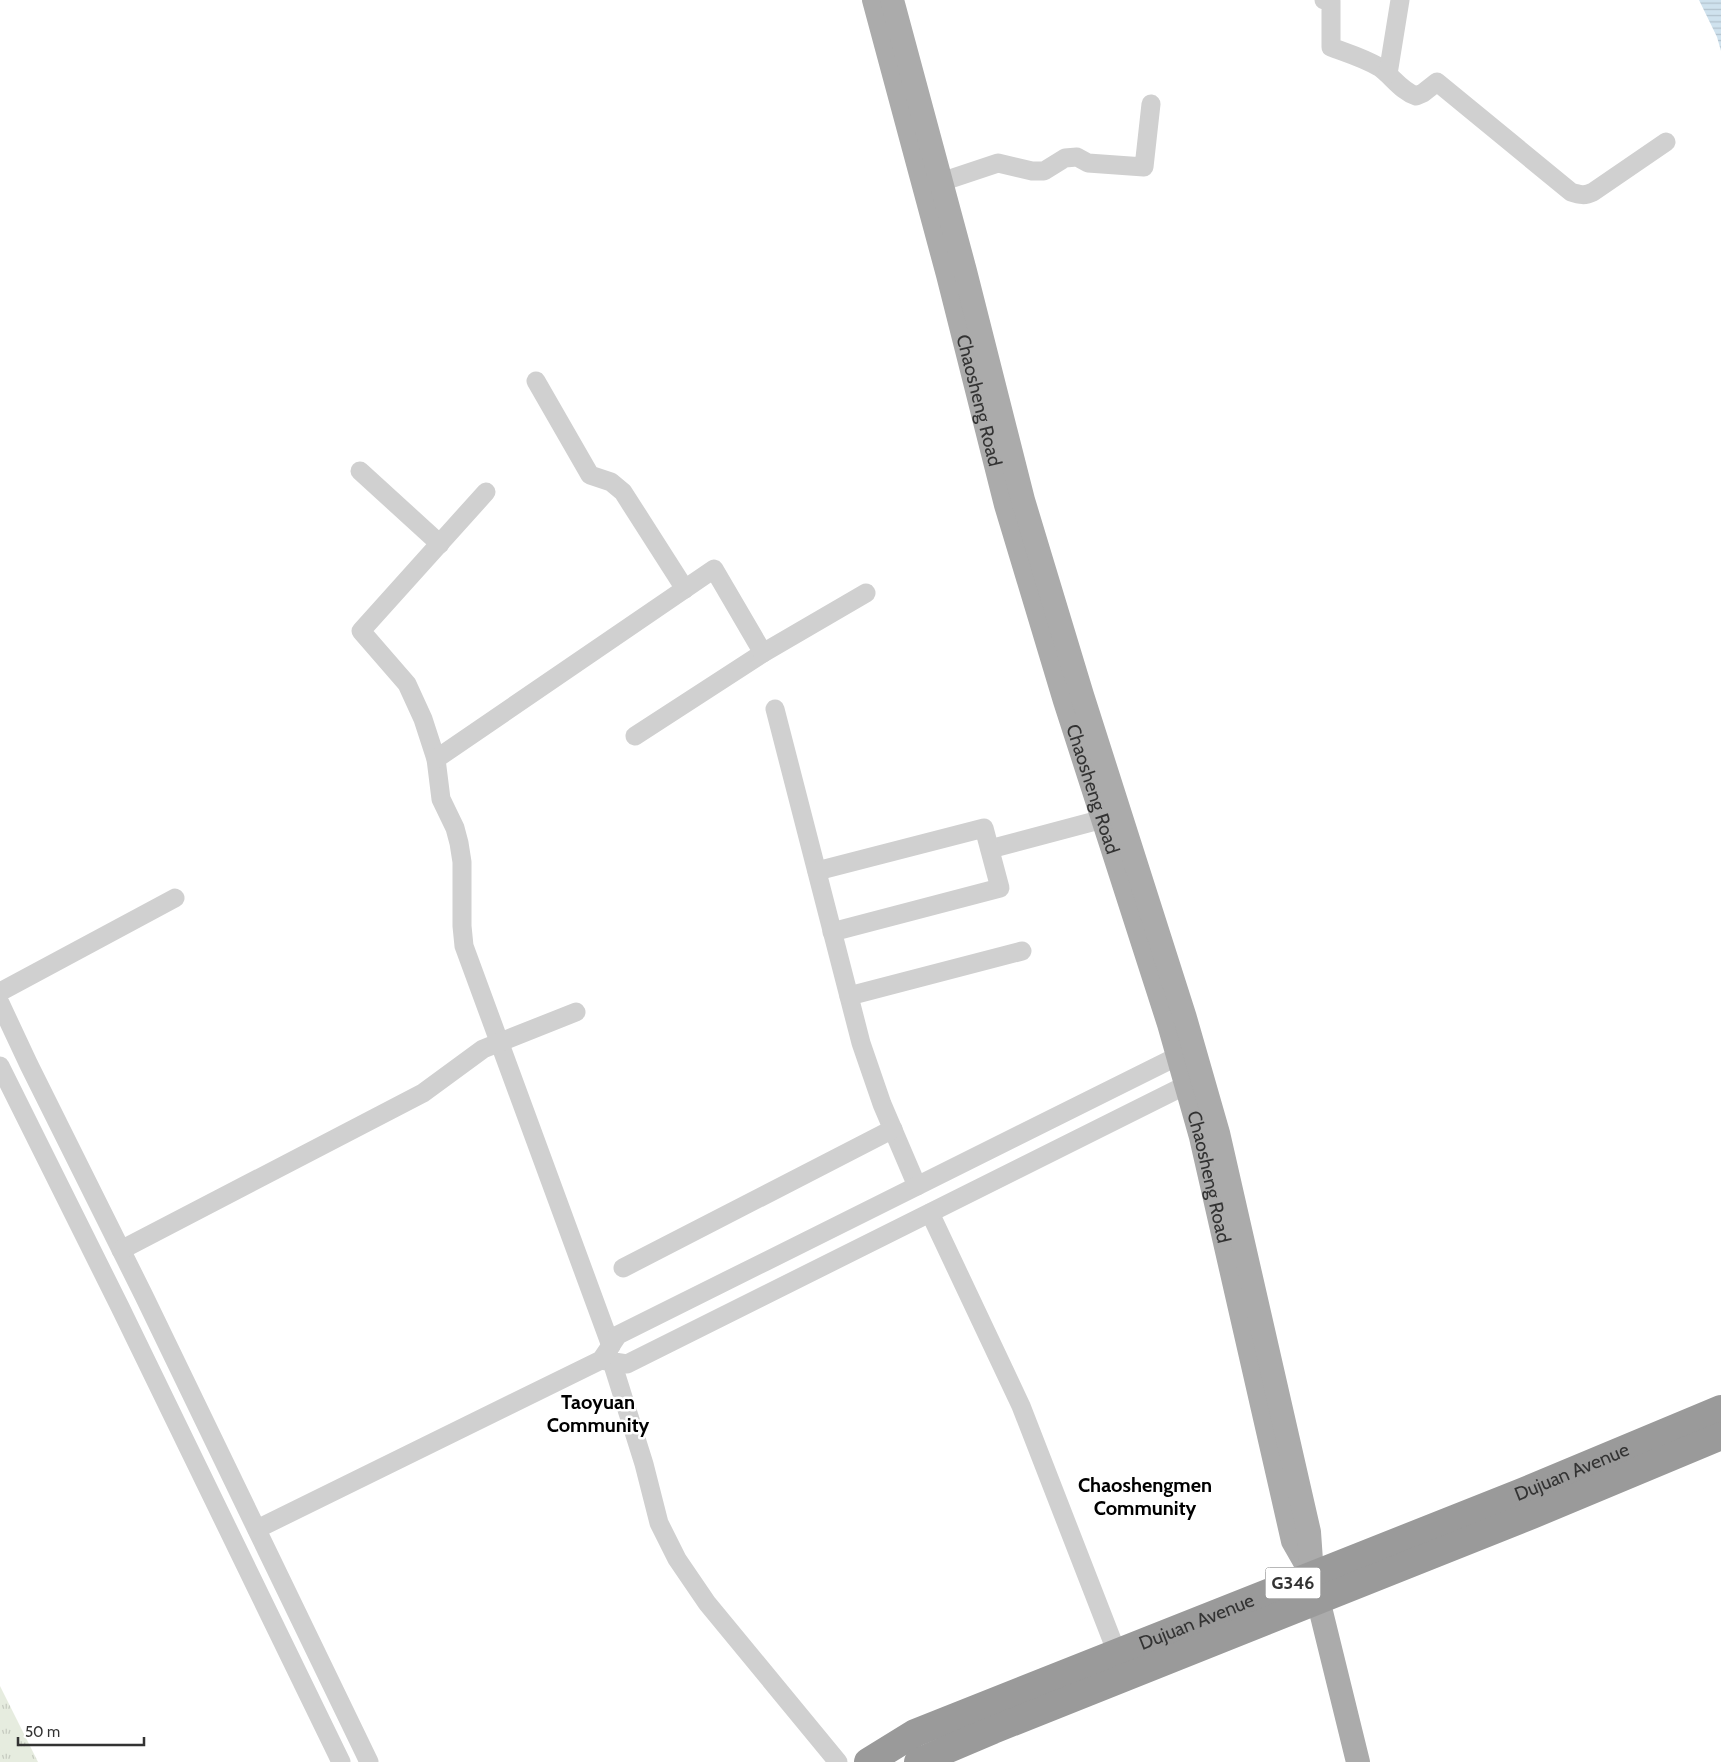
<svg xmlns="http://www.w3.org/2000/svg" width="1721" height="1762" font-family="Cabin,sans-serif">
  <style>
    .park { fill: url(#park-tufts) }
    .water { fill: url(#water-rules) }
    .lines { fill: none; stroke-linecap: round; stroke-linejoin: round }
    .minor { stroke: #d0d0d0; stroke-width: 19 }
    .major { stroke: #ababab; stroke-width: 24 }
    .highway { stroke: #9a9a9a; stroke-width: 28 }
    .labels { text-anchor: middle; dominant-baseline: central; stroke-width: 5; stroke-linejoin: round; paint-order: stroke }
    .shield { fill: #fff; stroke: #707070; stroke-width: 1 }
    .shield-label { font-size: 18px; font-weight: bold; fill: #333 }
    .street-label { font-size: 19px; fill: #333; stroke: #fff }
    .neighbourhood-label { font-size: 20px; font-weight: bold; fill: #000; stroke: #fff }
  </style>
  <defs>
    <pattern id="park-tufts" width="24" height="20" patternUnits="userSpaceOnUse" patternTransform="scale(1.25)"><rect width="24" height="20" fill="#e6ecdf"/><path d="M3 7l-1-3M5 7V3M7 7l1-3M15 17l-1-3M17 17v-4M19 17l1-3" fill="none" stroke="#c6cbc0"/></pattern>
    <pattern id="water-rules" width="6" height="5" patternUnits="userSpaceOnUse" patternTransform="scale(1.25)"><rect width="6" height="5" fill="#cfe2ee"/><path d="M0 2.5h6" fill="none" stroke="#b2c2cd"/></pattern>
  </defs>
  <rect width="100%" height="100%" fill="#fff"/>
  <path class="park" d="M0 1686 38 1762H0Z"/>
  <path class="water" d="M1699 0H1721V51L1717 37Z"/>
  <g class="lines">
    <g class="minor">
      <path d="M1324 0 1331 1V47C1347 53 1364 58 1379 67 1392 76 1401 91 1416 96L1423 93 1437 82 1571 192C1580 195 1585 196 1593 192L1666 142"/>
      <path d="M1388 74 1400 0"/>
      <path d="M941 182 998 163 1032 171H1044L1065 158 1077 157 1088 163 1144 167 1151 104"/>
      <path d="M536 381 590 475 611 482 623 492 685 589"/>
      <path d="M360 471 440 544"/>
      <path d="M486 492 361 631 407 684 423 719 436 759 441 799 455 828 459 843 462 862V926L464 946 611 1346"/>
      <path d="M775 709 861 1043 882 1104 917 1186"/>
      <path d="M635 736 763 653 866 593"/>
      <path d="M436 759 714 569 763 653"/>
      <path d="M990 849 1103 819"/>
      <path d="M817 871 984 828 1000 888 832 932"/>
      <path d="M0 992 175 898"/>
      <path d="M849 996 1022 951"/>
      <path d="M0 1003 29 1065 144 1296 369 1762"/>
      <path d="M0 1066 120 1307 341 1762"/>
      <path d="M930 1213 1021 1406 1117 1653"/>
      <path d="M121 1250 423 1093 483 1049 576 1012"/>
      <path d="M623 1268 893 1129"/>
      <path d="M601 1360 627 1364 1186 1085"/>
      <path d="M612 1362 644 1464 659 1523 677 1559 707 1603 838 1762"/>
      <path d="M257 1529 601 1360 618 1335 1178 1056"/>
    </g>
    <g class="major">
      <path id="s1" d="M874 0 948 275 1006 505 1065 701 1169 1024 1201 1137 1293 1541 1309 1569"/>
      <path d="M892 0 965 271 1023 500 1082 695 1185 1018 1218 1133 1309 1532 1312 1575 1358 1762"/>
    </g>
    <g class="highway">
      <path id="s2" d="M868 1762 915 1733 1522 1492 1721 1409"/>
      <path d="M918 1762 993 1730 1532 1515 1721 1436"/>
    </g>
  </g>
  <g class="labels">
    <rect class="shield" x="1265.5" y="1567.5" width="55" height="31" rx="4"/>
    <g class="shield-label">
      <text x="1293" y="1583">G346</text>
    </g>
    <g class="street-label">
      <text stroke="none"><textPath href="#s1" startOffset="414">Chaosheng Road</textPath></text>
      <text stroke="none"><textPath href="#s1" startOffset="819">Chaosheng Road</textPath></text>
      <text stroke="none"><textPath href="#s1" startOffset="1224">Chaosheng Road</textPath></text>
      <text stroke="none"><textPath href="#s2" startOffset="762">Dujuan Avenue</textPath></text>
      <text stroke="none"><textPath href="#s2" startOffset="358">Dujuan Avenue</textPath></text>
    </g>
    <g class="neighbourhood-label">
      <text x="598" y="1402">Taoyuan<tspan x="598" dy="23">Community</tspan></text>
      <text x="1145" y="1485">Chaoshengmen<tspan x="1145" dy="23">Community</tspan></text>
    </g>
  </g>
  <path d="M18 1737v8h126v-8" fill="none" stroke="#333333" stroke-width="2.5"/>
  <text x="25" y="1737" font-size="15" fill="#333333" stroke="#ffffff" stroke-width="4" paint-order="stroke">50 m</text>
</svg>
